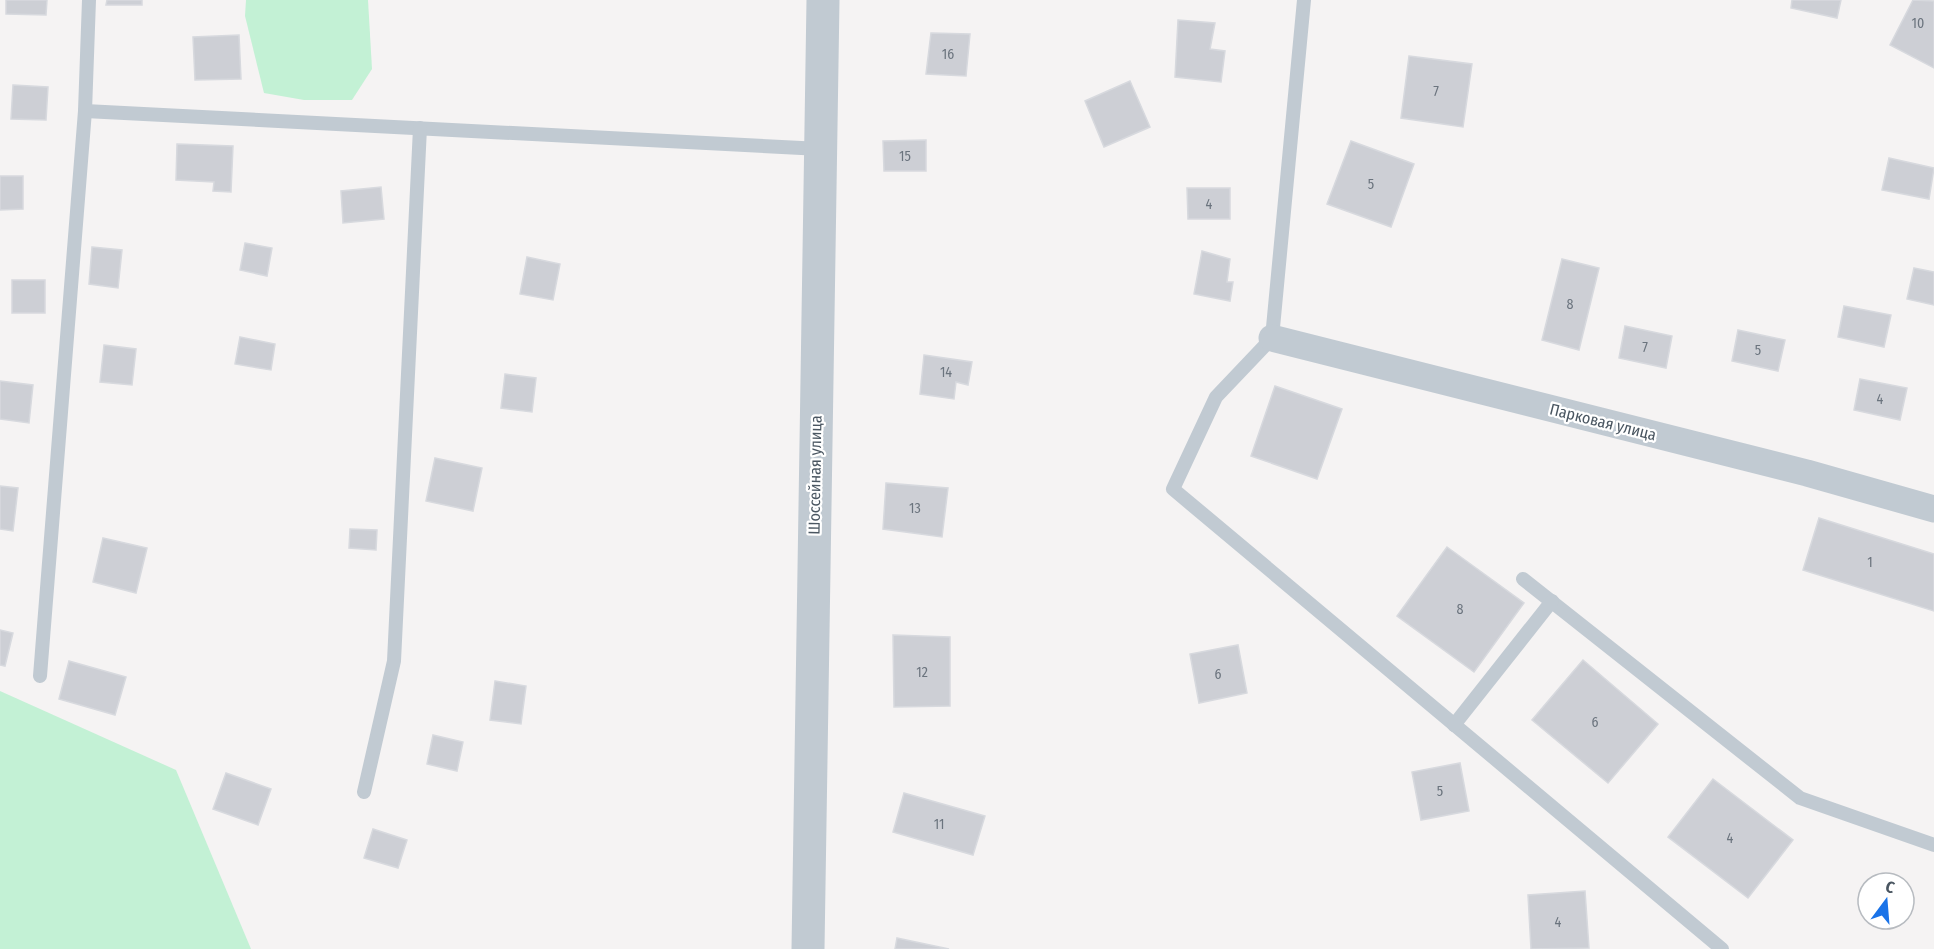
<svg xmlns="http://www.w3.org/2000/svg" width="1934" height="949" font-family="'Fira Sans Condensed',sans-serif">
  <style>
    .green { fill: #c3f1d5 }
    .building { fill: #cdcfd5; stroke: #d7d9de; stroke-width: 1.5 }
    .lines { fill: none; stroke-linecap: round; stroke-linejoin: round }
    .service { stroke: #c1cad2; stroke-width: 14 }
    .minor { stroke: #c1cad2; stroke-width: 27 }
    .tertiary { stroke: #c1cad2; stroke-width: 33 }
    .labels { text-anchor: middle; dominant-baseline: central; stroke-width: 4.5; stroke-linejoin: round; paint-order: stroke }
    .number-label { font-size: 14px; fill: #6b747e }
    .street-label { font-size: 16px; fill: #4a5661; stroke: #fff }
  </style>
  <rect width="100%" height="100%" fill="#f5f3f3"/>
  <g class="green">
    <path d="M246 0H368L372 69 352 100H304L264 93 245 16Z"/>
    <path d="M0 691 176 770 251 949H0Z"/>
  </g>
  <g class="building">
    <path d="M6 0H47L46 15 6 14Z"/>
    <path d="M107 0H142V5H106Z"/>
    <path d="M1792 0H1841L1837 18 1791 8Z"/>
    <path d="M1913 0 1934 1V68L1890 45Z"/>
    <path d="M1178 20 1215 23 1210 49 1225 51 1221 82 1175 77Z"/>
    <path d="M931 33 970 34 966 76 926 74Z"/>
    <path d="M239 35 241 79 195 80 193 37Z"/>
    <path d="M1409 56 1472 64 1463 127 1401 118Z"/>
    <path d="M1130 81 1150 127 1104 147 1085 101Z"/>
    <path d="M13 85 48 87 46 120 11 119Z"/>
    <path d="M926 140V171H884L883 141Z"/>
    <path d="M1351 141 1414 164 1391 227 1327 204Z"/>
    <path d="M177 144 233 146 231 192 213 191 214 182 176 180Z"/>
    <path d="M1889 158 1934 168 1929 199 1882 190Z"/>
    <path d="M0 176H23V209L0 210Z"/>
    <path d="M381 187 384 219 343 223 341 191Z"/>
    <path d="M1187 188H1230V219H1188Z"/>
    <path d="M245 243 272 248 267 276 240 270Z"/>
    <path d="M92 247 122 250 118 288 89 284Z"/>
    <path d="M1202 251 1230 259 1227 282H1233L1230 301 1194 294Z"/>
    <path d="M527 257 560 264 553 300 520 294Z"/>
    <path d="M1562 259 1599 268 1579 350 1542 340Z"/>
    <path d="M1914 268 1934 272V305L1907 299Z"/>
    <rect x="12" y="280" width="33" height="33"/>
    <path d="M1844 306 1891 315 1884 347 1838 337Z"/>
    <path d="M1625 326 1672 336 1666 368 1619 358Z"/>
    <path d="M1738 330 1785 340 1778 371 1732 361Z"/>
    <path d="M240 337 275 344 271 370 235 364Z"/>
    <path d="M104 345 136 349 132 385 100 382Z"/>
    <path d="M924 355 972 362 968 385 956 382 954 399 920 394Z"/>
    <path d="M505 374 536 378 532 412 501 408Z"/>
    <path d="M1860 379 1907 388 1900 420 1854 410Z"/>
    <path d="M0 381 33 385 29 423 0 419Z"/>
    <path d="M1275 386 1342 409 1317 479 1251 456Z"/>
    <path d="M435 458 482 468 473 511 426 501Z"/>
    <path d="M886 483 948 488 942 537 883 529Z"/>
    <path d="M0 486 18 488 13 531 0 529Z"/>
    <path d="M1819 518 1934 554V611L1803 570Z"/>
    <path d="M350 529 377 530 376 550 349 548Z"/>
    <path d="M103 538 147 548 136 593 93 582Z"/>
    <path d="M1447 547 1524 603 1474 672 1397 616Z"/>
    <path d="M0 630 13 633 5 666 0 665Z"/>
    <path d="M893 635 950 637V706L894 707Z"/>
    <path d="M1238 645 1247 693 1199 703 1190 654Z"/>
    <path d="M1583 660 1658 724 1608 783 1532 720Z"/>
    <path d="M69 661 126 677 115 715 59 699Z"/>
    <path d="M495 681 526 686 521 724 490 720Z"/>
    <path d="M433 735 463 742 457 771 427 764Z"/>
    <path d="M1460 763 1469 811 1421 820 1412 772Z"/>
    <path d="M226 773 271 789 258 825 213 809Z"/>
    <path d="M1713 779 1793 840 1748 898 1668 837Z"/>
    <path d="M904 793 985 816 973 855 893 832Z"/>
    <path d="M373 829 407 840 398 868 364 858Z"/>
    <path d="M1585 891 1589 948 1531 949 1528 895Z"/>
    <path d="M897 938 949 949H895Z"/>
  </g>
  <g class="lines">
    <g class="service">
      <path d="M1304 0 1272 338 1216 397 1173 489 1722 949"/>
      <path d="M85 111 821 149"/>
      <path d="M1523 579 1800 798 1934 845"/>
      <path d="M40 676 85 111 89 0"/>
      <path d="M1454 725 1552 601"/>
      <path d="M364 792 394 661 420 128"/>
    </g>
    <path class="minor" d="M1272 338 1807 473 1934 509"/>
    <path class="tertiary" d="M808 949 823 0"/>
  </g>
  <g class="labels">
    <g class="number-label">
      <text x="1918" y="23">10</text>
      <text x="948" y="54">16</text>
      <text x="1436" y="91">7</text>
      <text x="905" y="156">15</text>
      <text x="1371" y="184">5</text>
      <text x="1209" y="204">4</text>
      <text x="1570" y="304">8</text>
      <text x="1645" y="347">7</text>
      <text x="1758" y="350">5</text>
      <text x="946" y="372">14</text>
      <text x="1880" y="399">4</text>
      <text x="915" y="508">13</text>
      <text x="1870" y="562">1</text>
      <text x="1460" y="609">8</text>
      <text x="922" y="672">12</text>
      <text x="1218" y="674">6</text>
      <text x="1595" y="722">6</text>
      <text x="1440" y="791">5</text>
      <text x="939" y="824">11</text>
      <text x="1730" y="838">4</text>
      <text x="1558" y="922">4</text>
    </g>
    <g class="street-label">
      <text transform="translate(1603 422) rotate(14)">Парковая улица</text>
      <text transform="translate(815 475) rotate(-89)">Шоссейная улица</text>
    </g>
  </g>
  <g transform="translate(1886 901) rotate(16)"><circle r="28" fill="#ffffff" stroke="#b7bbc0" stroke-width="1.5"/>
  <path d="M0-4.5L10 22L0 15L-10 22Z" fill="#1a73e8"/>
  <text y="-9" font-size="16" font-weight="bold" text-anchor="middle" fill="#4a5661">С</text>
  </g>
</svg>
